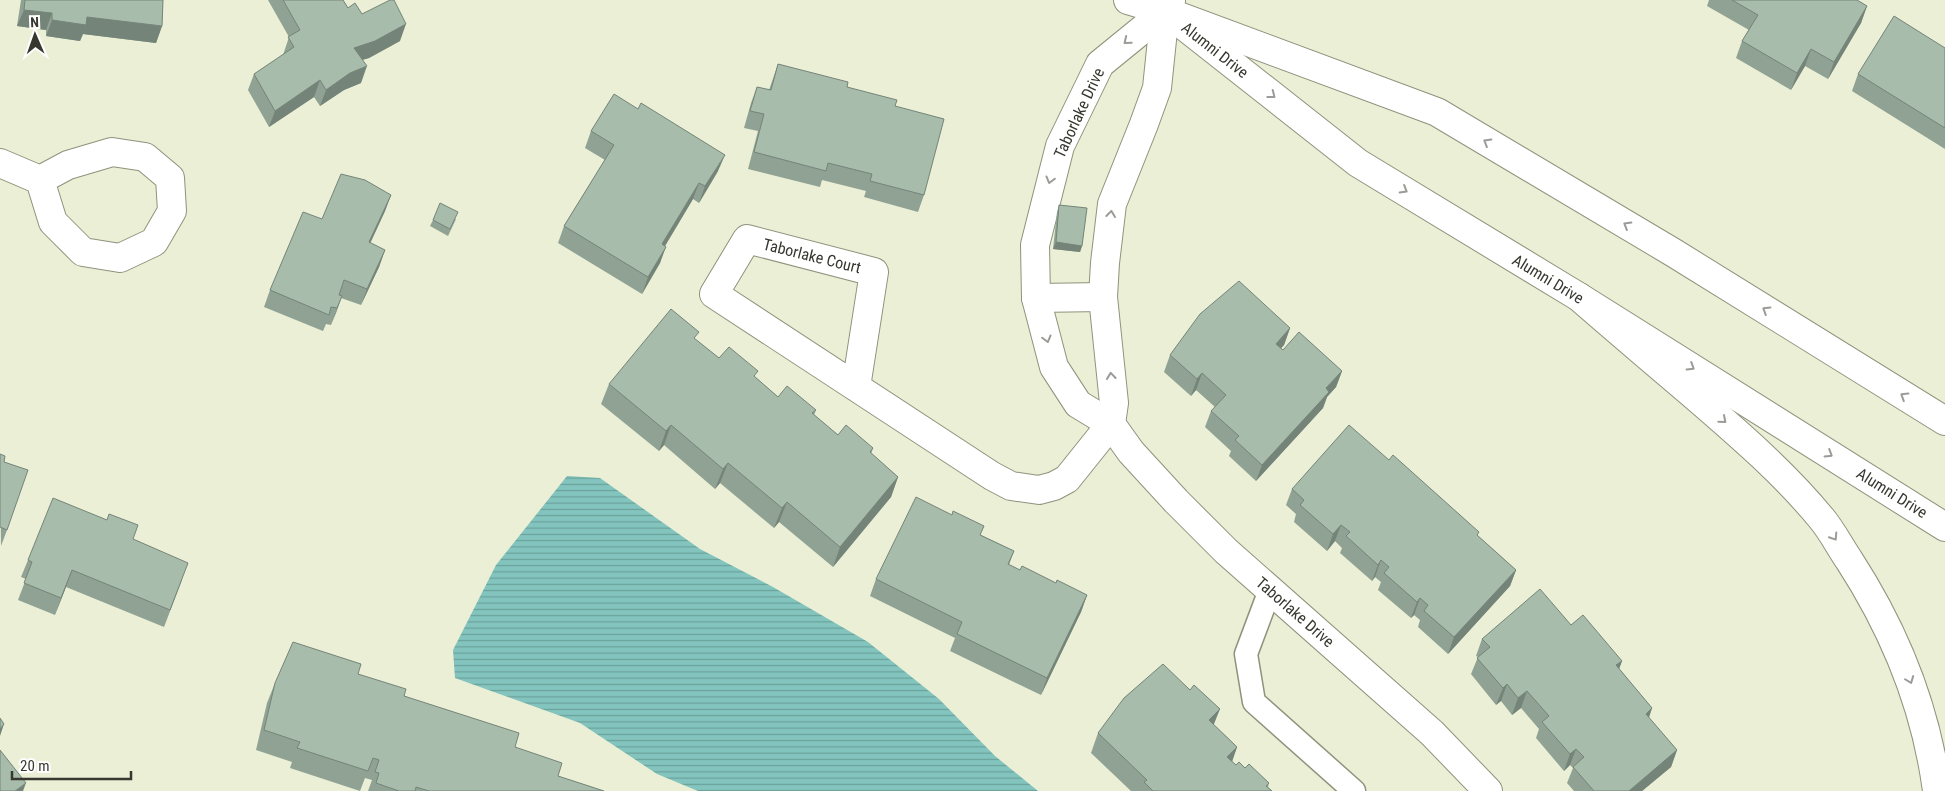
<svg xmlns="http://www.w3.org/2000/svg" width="1945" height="791" font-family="'Roboto Condensed',sans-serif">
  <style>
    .water { fill: url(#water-rules) }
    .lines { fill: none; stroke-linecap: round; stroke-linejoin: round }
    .service-casing { stroke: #8e937c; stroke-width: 25 }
    .minor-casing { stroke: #8e937c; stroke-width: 30 }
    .secondary-casing { stroke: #8e937c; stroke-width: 30 }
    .motorway-casing { stroke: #8e937c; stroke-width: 30 }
    .service { stroke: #fff; stroke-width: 22 }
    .minor { stroke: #fff; stroke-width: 28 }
    .secondary { stroke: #fff; stroke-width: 28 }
    .motorway { stroke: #fff; stroke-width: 28 }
    .wall { fill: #90a293 }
    .shaded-wall { fill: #758478 }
    .building { fill: #a7bcab; stroke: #758478 }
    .oneway { stroke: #9a9c97 }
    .labels { text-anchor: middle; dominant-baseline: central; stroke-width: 4.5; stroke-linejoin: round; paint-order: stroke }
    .street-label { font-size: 16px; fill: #36382f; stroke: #fff }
  </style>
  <defs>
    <pattern id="water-rules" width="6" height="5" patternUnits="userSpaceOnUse" patternTransform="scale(1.25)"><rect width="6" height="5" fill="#83c5be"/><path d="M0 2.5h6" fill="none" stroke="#6ca19b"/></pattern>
  </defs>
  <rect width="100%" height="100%" fill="#eaefd6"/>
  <path class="water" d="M567 476 600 478 700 549 773 587 868 642 939 699 995 756 1038 791H698L657 774 580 723 455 678 453 650 496 565Z"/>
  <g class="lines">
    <defs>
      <path id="service" d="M1270 590 1246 654 1254 702 1354 791"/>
      <g id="minor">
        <path d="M1171 1 1165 11 1100 64 1060 146 1035 245 1036 298 1054 367 1078 404 1111 424 1131 452 1176 501 1226 551 1432 733 1488 791"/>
        <path d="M0 163 40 180 53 222 83 252 120 258 154 242 172 211 170 178 145 157 112 152 68 165 40 180"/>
        <path d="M1036 298 1103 297"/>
        <path d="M856 387 874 272 747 239 714 294 992 476 1011 486 1039 490 1054 486 1067 479 1111 424 1114 403 1103 297 1105 263 1112 204 1144 124 1157 88 1165 11"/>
      </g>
      <g id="secondary">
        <path d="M1128 0 1165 11 1437 112 1674 253 1945 421"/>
        <path d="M1165 11 1358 163 1579 297 1945 527"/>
      </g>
      <path id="motorway" d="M1579 297C1618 331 1658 365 1697 398 1741 436 1785 474 1822 519 1832 531 1840 547 1849 560 1895 631 1926 707 1937 791"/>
    </defs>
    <use href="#service" class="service-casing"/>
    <use href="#minor" class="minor-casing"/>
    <use href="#secondary" class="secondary-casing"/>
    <use href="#motorway" class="motorway-casing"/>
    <use href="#service" class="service"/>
    <use href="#minor" class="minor"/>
    <use href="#secondary" class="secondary"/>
    <use href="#motorway" class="motorway"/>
  </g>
  <g class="wall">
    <path d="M21 0H163L162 26 156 43 83 34 80 41 46 36V30L17 26Z"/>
    <path d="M268 0H343L348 8 362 14 400 41 369 58 362 60 361 83 344 90 320 106 314 97 269 127 248 90 254 74 283 55 289 37Z"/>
    <path d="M1709 0H1857L1867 6 1861 23 1828 79 1805 66 1791 90 1736 58 1742 41 1749 30 1707 6Z"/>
    <path d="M1945 48V149L1852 91 1858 74Z"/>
    <path d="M778 64 847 87 895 106 924 195 918 212 864 197 866 191 822 180 820 187 748 169 758 131 744 128 751 103 757 87 769 90Z"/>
    <path d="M591 131 718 171 699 203 693 199 665 246 660 263 642 294 558 243 564 226 605 160 585 148Z"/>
    <path d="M391 195 385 211 370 243 385 250 379 267 361 305 341 298 331 325 326 324 323 331 264 307 270 290 322 219Z"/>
    <path d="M1059 205 1082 246 1080 252 1053 249 1057 212Z"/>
    <path d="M456 219 448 236 430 226 433 220Z"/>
    <path d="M1290 328 1284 345 1281 348 1283 350 1342 371 1336 387 1327 397 1323 408 1256 481 1229 456 1231 451 1205 427 1211 411 1215 407 1196 390 1191 396 1164 372 1170 355Z"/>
    <path d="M696 340 719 358 755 377 778 397 816 410 814 415 838 435 873 448 871 454 898 477 891 497 833 567 779 522 774 528 720 483 715 489 664 445 659 451 601 404 609 384Z"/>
    <path d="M0 454 4 462 7 530 1 546Z"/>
    <path d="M1389 460 1478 536 1516 570 1510 586 1448 654 1418 627 1420 620 1414 615 1411 618 1378 590 1381 582 1375 577 1372 581 1340 553 1342 548 1335 541 1327 551 1294 522 1296 514 1286 505 1292 489Z"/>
    <path d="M981 535 1014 551 1009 565 1020 570 1087 595 1081 612 1041 695 950 651 955 638 870 596 876 579Z"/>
    <path d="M133 539 182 580 164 627 66 587 55 615 18 600 26 579 21 577 28 560Z"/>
    <path d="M1571 625 1622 661 1619 669 1652 708 1649 718 1677 750 1671 767 1642 791H1574L1567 783 1573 768 1570 765 1564 771 1536 738 1539 729 1521 708 1512 715 1501 701 1496 705 1471 674 1478 657 1476 656 1482 639Z"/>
    <path d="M358 674 515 747 558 776 604 791H368L372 780 365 778 360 791 290 768 292 762 256 750 267 703 275 683Z"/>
    <path d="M1214 725 1237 747 1232 762 1236 765 1245 768 1269 783 1268 787 1272 791H1131L1091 753 1098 733Z"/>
  </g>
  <g class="shaded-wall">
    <path d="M1867 6 1861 23 1828 79 1834 62Z"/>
    <path d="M24 10 52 13 46 30 17 26Z"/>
    <path d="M87 17 162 26 156 43 83 34 80 41 46 36 52 20Z"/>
    <path d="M406 24 400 41 369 58 348 64 354 48Z"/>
    <path d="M1811 49 1805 66 1791 90 1797 73Z"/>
    <path d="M367 66 361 83 344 90 320 106 326 90 350 73Z"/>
    <path d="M320 80 314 97 269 127 275 111Z"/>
    <path d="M725 155 718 171 699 203 705 186Z"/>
    <path d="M699 183 693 199 656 261 662 244Z"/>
    <path d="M391 195 385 211 363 259 369 242Z"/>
    <path d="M1056 242 1082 246 1080 252 1053 249Z"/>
    <path d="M666 247 660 263 642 294 648 277Z"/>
    <path d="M385 250 379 267 361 305 367 289Z"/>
    <path d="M342 296 336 313 331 325 337 308Z"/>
    <path d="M1290 328 1284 345 1270 360 1276 344Z"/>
    <path d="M1342 371 1336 387 1327 397 1323 408 1256 481 1262 465 1326 388Z"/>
    <path d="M1202 373 1196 390 1191 396 1197 379Z"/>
    <path d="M671 425 664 445 659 451 666 431Z"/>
    <path d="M728 463 720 483 715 489 723 469Z"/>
    <path d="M898 477 891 497 833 567 840 547Z"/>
    <path d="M787 502 779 522 774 528 782 508Z"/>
    <path d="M1341 525 1335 541 1327 551 1333 534Z"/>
    <path d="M1381 560 1375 577 1372 581 1378 565Z"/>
    <path d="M72 570 66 587 55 615 61 598Z"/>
    <path d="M1516 570 1510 586 1448 654 1454 637Z"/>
    <path d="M1087 595 1081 612 1041 695 1047 678Z"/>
    <path d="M1420 598 1414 615 1411 618 1417 602Z"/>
    <path d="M1622 661 1616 677V665Z"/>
    <path d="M1507 684 1501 701 1496 705 1503 688Z"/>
    <path d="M1527 691 1521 708 1512 715 1518 698Z"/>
    <path d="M1652 708 1646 725V714Z"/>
    <path d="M1220 709 1212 729 1209 720Z"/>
    <path d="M4 724 0 736V729Z"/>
    <path d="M1237 747 1230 767 1227 757Z"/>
    <path d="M1576 749 1570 765 1564 771 1570 754Z"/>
    <path d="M1677 750 1671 767 1642 791H1629Z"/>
    <path d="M26 783 23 791H15Z"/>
  </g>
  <g class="building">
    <path d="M25 0H163L162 26 87 17 86 25 52 20V13L24 10Z"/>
    <path d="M283 0H343L348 8 355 3 362 14 390 0H394L406 24 375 41 354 48 367 66 350 73 326 90 320 80 275 111 254 74 294 47 288 37 300 30Z"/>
    <path d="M1732 0H1857L1867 6 1834 62 1811 49 1797 73 1742 41 1758 15Z"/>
    <path d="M1894 16 1945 48V128L1858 74Z"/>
    <path d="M778 64 848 82 847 87 897 100 895 106 944 119 924 195 870 181 872 174 828 163 826 171 754 152 764 114 750 111 757 87 771 90Z"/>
    <path d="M614 94 638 109 641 103 725 155 705 186 699 183 662 244 666 247 648 277 564 226 614 145 591 131Z"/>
    <path d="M341 174 365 180 391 195 369 242 385 250 367 289 344 280 339 295 342 296 337 308 331 307 329 315 270 290 303 212 322 219Z"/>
    <path d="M440 203 458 212 450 229 433 220Z"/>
    <path d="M1059 205 1087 208 1082 246 1056 242Z"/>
    <path d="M1239 281 1290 328 1276 344 1283 350 1299 332 1342 371 1326 388 1329 392 1262 465 1235 440 1239 436 1211 411 1226 395 1202 373 1197 379 1170 355 1200 314Z"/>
    <path d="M671 309 699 332 694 338 719 358 729 347 758 371 754 376 778 397 787 386 816 410 812 413 838 435 846 425 873 448 870 452 898 477 840 547 787 502 782 508 728 463 723 469 671 425 666 431 609 384Z"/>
    <path d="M1349 425 1389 460 1393 455 1479 532 1477 535 1516 570 1454 637 1424 611 1428 605 1420 598 1417 602 1384 573 1389 567 1381 560 1378 565 1346 536 1350 532 1341 525 1333 534 1300 505 1304 500 1292 489Z"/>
    <path d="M0 454 5 456 4 462 28 470 7 530 0 527Z"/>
    <path d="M916 497 952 515 953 511 984 526 980 535 1014 551 1008 564 1020 570 1022 566 1056 583 1057 580 1087 595 1047 678 957 634 962 622 876 579Z"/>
    <path d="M53 498 107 520 109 514 138 525 133 539 188 563 170 610 72 570 61 598 24 583 32 562 28 560Z"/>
    <path d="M1540 589 1571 625 1583 615 1622 661 1616 665 1652 708 1646 714 1677 750 1629 791H1594L1573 767 1584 757 1576 749 1570 754 1542 722 1549 716 1527 691 1518 698 1507 684 1503 688 1477 658 1490 647 1482 639Z"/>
    <path d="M293 642 361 664 358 674 406 689 404 696 519 733 515 747 562 763 558 776 604 791H429L416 787 415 791H399L376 783 379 773 375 772 379 760 373 758 368 771 297 748 300 742 264 730 275 683Z"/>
    <path d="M1163 664 1190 690 1194 685 1220 709 1209 720 1237 747 1227 757 1236 765 1239 762 1245 768 1249 764 1269 783 1266 786 1272 791H1153L1144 782 1147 780 1098 733 1124 698Z"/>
    <path d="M0 718 4 724 0 729Z"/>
    <path d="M0 750 26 783 15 791H0Z"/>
  </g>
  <defs><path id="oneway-chevron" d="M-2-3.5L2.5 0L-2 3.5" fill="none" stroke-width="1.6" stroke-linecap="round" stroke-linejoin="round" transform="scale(1.25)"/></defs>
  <g class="oneway">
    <use href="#oneway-chevron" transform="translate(1127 41) rotate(141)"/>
    <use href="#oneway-chevron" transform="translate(1272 95) rotate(38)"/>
    <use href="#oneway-chevron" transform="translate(1487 142) rotate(-149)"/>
    <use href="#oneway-chevron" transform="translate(1050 180) rotate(105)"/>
    <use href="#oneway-chevron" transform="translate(1404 190) rotate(31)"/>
    <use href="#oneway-chevron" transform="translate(1111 214) rotate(-83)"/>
    <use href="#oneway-chevron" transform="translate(1627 225) rotate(-149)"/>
    <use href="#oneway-chevron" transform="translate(1766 310) rotate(-148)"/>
    <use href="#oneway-chevron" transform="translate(1047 339) rotate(75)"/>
    <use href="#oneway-chevron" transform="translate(1691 367) rotate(32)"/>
    <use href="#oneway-chevron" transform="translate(1111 376) rotate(-96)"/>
    <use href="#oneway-chevron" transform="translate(1904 396) rotate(-148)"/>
    <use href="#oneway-chevron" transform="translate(1723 420) rotate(41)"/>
    <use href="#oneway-chevron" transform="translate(1829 454) rotate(32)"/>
    <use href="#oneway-chevron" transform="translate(1834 537) rotate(57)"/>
    <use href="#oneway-chevron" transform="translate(1910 680) rotate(69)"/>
  </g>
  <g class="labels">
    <g class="street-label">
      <text transform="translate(1215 50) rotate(38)">Alumni Drive</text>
      <text transform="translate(1079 113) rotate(-65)">Taborlake Drive</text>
      <text transform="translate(812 256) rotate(14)">Taborlake Court</text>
      <text transform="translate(1548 279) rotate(31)">Alumni Drive</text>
      <text transform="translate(1892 493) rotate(32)">Alumni Drive</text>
      <text transform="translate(1295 612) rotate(41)">Taborlake Drive</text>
    </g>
  </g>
  <g transform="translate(35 35) rotate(358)" stroke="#ffffff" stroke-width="4" paint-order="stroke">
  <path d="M0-4L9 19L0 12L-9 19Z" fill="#36382f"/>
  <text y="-8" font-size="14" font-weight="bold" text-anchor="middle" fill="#36382f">N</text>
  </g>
  <path d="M12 771v8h119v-8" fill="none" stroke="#36382f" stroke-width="2.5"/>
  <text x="20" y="771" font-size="15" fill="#36382f" stroke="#ffffff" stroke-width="4" paint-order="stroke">20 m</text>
</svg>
